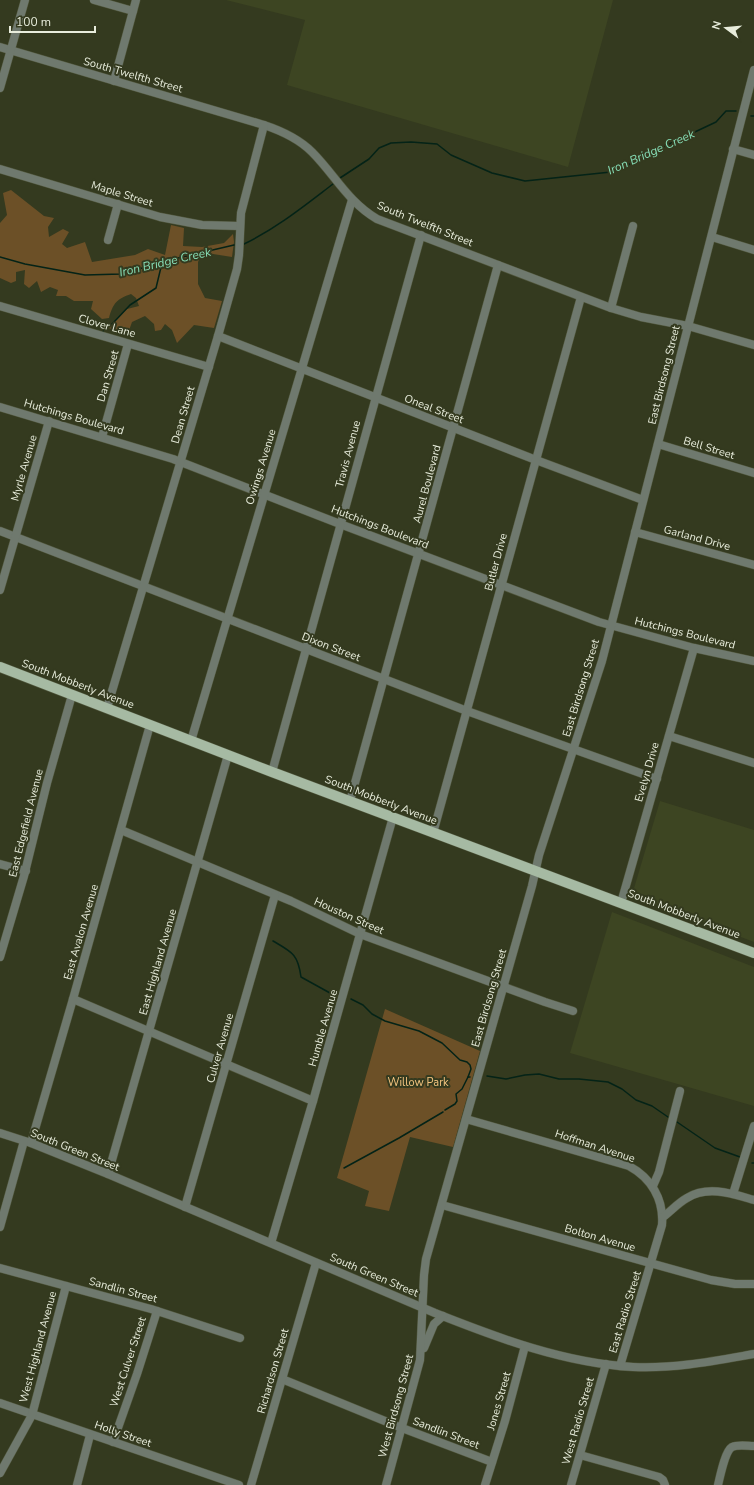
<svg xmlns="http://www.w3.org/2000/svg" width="754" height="1485" font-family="'Nunito Sans',sans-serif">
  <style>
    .built { fill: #3d4522 }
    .green { fill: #6c5027 }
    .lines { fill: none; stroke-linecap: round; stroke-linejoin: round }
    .stream { stroke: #042317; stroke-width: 1.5 }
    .minor-casing { stroke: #51573d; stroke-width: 9 }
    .major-casing { stroke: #51573d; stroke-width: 11 }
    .minor { stroke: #6f796e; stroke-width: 8 }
    .major { stroke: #a6baa3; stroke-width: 10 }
    .labels { text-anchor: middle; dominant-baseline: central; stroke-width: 4; stroke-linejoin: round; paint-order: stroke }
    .street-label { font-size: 11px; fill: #e8eddc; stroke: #343a1f }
    .park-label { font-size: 11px; fill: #f5c580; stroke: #343a1f }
    .water-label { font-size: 12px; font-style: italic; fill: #87dfb8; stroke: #343a1f }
  </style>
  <rect width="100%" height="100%" fill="#343a1f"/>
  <g class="built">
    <path d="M226 0H613L568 167 287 85 305 20Z"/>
    <path d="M660 801 754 830V942L632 895Z"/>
    <path d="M612 912 754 967V1106L570 1053Z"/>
  </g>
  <g class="green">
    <path d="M11 190 44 216 54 218 48 227 49 237 63 229 69 232 62 244 67 248 85 242 92 262 135 255 148 249 165 255 171 225 184 228 183 246 202 247 224 243 233 234 234 242 232 257 213 254 201 255 198 262V284L205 298 222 301 214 328 194 325 177 343 172 330 165 324 161 330 155 331 154 324 145 316 132 322 127 336 109 328 127 309 139 306 136 298 131 294C117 299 113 303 109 318L102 319 91 309 93 301H74L66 296H56L58 290 50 287 41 292 37 281 29 288 24 284 25 270 16 272V281L11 283 0 278V223L7 215 3 193Z"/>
    <path d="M385 1009 480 1051 453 1147 410 1137 389 1211 365 1206 369 1191 337 1178Z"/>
  </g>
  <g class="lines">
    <g class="stream">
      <path d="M751 116H754"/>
      <path d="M340 178 369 159 379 148 391 143 411 142 437 144 451 155 492 173 525 181 611 172 649 156 663 147 716 122 726 111H736"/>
      <path d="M244 244C277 228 304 206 333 184"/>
      <path d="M0 257 25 264 85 275 121 274 174 259 234 245"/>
      <path d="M102 332 114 322 130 305 156 288 162 263"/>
      <path d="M273 941C292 952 298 954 301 977L330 993H338"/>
      <path d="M351 999 363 1005 372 1014 385 1021 419 1031 442 1043 460 1060 467 1062 470 1065 471 1069 468 1077"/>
      <path d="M487 1076 506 1079 525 1075 539 1074 559 1079H579L608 1082 622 1089 636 1100 652 1106 668 1117"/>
      <path d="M445 1110 455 1104 457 1101 456 1094 462 1089 468 1077H470"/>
      <path d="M677 1122 715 1148 740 1157"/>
      <path d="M752 1163H754"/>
      <path d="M344 1168 399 1138 443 1112"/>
    </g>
    <defs>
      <g id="minor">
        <path d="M94 0 133 11"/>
        <path d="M0 47 264 125C282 131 299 139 312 152 335 175 348 202 377 219L611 308 641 317 688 326 754 345"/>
        <path d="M114 81 136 0"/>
        <path d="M0 88 25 0"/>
        <path d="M733 149 754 155"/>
        <path d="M0 169 160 217 202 225 239 226"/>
        <path d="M712 237 754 250"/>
        <path d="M108 240 118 204"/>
        <path d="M0 306 209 367"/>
        <path d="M611 308 633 226"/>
        <path d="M218 336 536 460 643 500"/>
        <path d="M0 407 173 459 340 524 599 622 694 648 754 661"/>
        <path d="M102 437 128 344"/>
        <path d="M658 444 754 473"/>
        <path d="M0 531 467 711 657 779"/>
        <path d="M635 532 754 565"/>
        <path d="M0 590 49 421"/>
        <path d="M107 708 218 336 237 269 239 255 241 213 264 125"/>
        <path d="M669 736 754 763"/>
        <path d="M191 741 352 200"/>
        <path d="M272 772 421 235"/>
        <path d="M350 801 498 265"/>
        <path d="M121 830 291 901 360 934 545 1002 573 1011"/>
        <path d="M433 833 581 297"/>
        <path d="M0 864 26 871"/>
        <path d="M621 903 694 648"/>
        <path d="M0 957 24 876 47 783 72 695"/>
        <path d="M73 999 313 1101"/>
        <path d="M466 1119 629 1166C651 1178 664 1199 662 1225L620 1366"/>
        <path d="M0 1133 31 1143 108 1174 435 1313C498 1338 564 1363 633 1367 674 1369 714 1361 754 1354"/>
        <path d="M31 1143 73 999 150 725"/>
        <path d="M108 1174 228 755"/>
        <path d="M653 1186 659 1172 680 1091"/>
        <path d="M733 1194 754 1126"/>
        <path d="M442 1205 711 1280 735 1284H754"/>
        <path d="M185 1207 275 895"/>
        <path d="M663 1217C671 1211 678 1203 687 1198 708 1185 733 1194 754 1200"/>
        <path d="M0 1227 24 1141"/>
        <path d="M271 1243 313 1101 393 817"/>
        <path d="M0 1268 151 1309 240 1338"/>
        <path d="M424 1348 434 1324 443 1316"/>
        <path d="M282 1379 402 1428 492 1462"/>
        <path d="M0 1403 239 1485"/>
        <path d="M113 1442 137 1374 157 1311"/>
        <path d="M580 1455 659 1477 663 1480 665 1485"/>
        <path d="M0 1473 32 1415 66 1286"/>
        <path d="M77 1485 90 1435"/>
        <path d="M251 1485 316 1263"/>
        <path d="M386 1485 420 1360 424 1275 426 1259 532 886 539 855 602 661 754 70"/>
        <path d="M485 1485 505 1421 525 1346"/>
        <path d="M571 1485 606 1364"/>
        <path d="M718 1485C720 1477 725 1451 732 1447 738 1444 748 1446 754 1446"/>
      </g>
      <path id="major" d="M0 667 272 772 754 953"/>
    </defs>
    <use href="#minor" class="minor-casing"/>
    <use href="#major" class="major-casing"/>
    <use href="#minor" class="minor"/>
    <use href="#major" class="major"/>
  </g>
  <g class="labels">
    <g class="street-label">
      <text transform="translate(133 75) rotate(16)">South Twelfth Street</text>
      <text transform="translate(122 194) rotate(17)">Maple Street</text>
      <text transform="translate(425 224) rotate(22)">South Twelfth Street</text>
      <text transform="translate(107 326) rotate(16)">Clover Lane</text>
      <text transform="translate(664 375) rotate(-76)">East Birdsong Street</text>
      <text transform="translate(108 376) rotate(-74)">Dan Street</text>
      <text transform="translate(434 409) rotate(21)">Oneal Street</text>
      <text transform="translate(183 415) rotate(-74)">Dean Street</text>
      <text transform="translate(74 417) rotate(16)">Hutchings Boulevard</text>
      <text transform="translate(709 448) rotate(17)">Bell Street</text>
      <text transform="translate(348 454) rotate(-75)">Travis Avenue</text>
      <text transform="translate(261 467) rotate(-73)">Owings Avenue</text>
      <text transform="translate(24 468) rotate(-74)">Myrle Avenue</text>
      <text transform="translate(427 484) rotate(-75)">Aurel Boulevard</text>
      <text transform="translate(380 527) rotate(21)">Hutchings Boulevard</text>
      <text transform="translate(697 538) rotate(15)">Garland Drive</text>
      <text transform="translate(496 562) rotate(-75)">Butler Drive</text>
      <text transform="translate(685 633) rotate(14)">Hutchings Boulevard</text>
      <text transform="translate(331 647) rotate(21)">Dixon Street</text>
      <text transform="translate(78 684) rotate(21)">South Mobberly Avenue</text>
      <text transform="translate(581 688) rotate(-73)">East Birdsong Street</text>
      <text transform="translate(647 772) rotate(-74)">Evelyn Drive</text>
      <text transform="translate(381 800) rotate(21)">South Mobberly Avenue</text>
      <text transform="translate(26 823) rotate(-76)">East Edgefield Avenue</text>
      <text transform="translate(684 914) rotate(21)">South Mobberly Avenue</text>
      <text transform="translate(349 916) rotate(24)">Houston Street</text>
      <text transform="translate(81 932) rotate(-74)">East Avalon Avenue</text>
      <text transform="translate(158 962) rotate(-74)">East Highland Avenue</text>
      <text transform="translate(489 998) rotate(-74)">East Birdsong Street</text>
      <text transform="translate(323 1028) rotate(-74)">Humble Avenue</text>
      <text transform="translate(220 1048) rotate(-74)">Culver Avenue</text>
      <text transform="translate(595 1146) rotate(18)">Hoffman Avenue</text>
      <text transform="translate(75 1150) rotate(22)">South Green Street</text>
      <text transform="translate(600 1238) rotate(16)">Bolton Avenue</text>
      <text transform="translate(374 1275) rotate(23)">South Green Street</text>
      <text transform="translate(123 1290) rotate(15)">Sandlin Street</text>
      <text transform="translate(625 1312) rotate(-73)">East Radio Street</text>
      <text transform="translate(38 1347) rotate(-75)">West Highland Avenue</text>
      <text transform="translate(128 1362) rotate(-72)">West Culver Street</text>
      <text transform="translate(273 1371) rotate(-74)">Richardson Street</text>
      <text transform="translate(499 1401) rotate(-74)">Jones Street</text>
      <text transform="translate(396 1406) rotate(-75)">West Birdsong Street</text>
      <text transform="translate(578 1421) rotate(-74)">West Radio Street</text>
      <text transform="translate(446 1433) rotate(21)">Sandlin Street</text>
      <text transform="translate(123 1434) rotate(19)">Holly Street</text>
    </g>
    <g class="park-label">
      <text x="418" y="1082">Willow Park</text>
    </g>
    <g class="water-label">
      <text transform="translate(651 152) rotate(-24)">Iron Bridge Creek</text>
      <text transform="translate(165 262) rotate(-13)">Iron Bridge Creek</text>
    </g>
  </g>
  <g transform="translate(726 28) rotate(286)" stroke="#343a1f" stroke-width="3" paint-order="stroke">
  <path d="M0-3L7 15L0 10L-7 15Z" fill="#e8eddc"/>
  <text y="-6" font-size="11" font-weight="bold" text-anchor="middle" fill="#e8eddc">N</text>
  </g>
  <path d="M10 26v6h85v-6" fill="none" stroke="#e8eddc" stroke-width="2"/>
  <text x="16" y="26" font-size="12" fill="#e8eddc" stroke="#343a1f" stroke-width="3" paint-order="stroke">100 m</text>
</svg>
